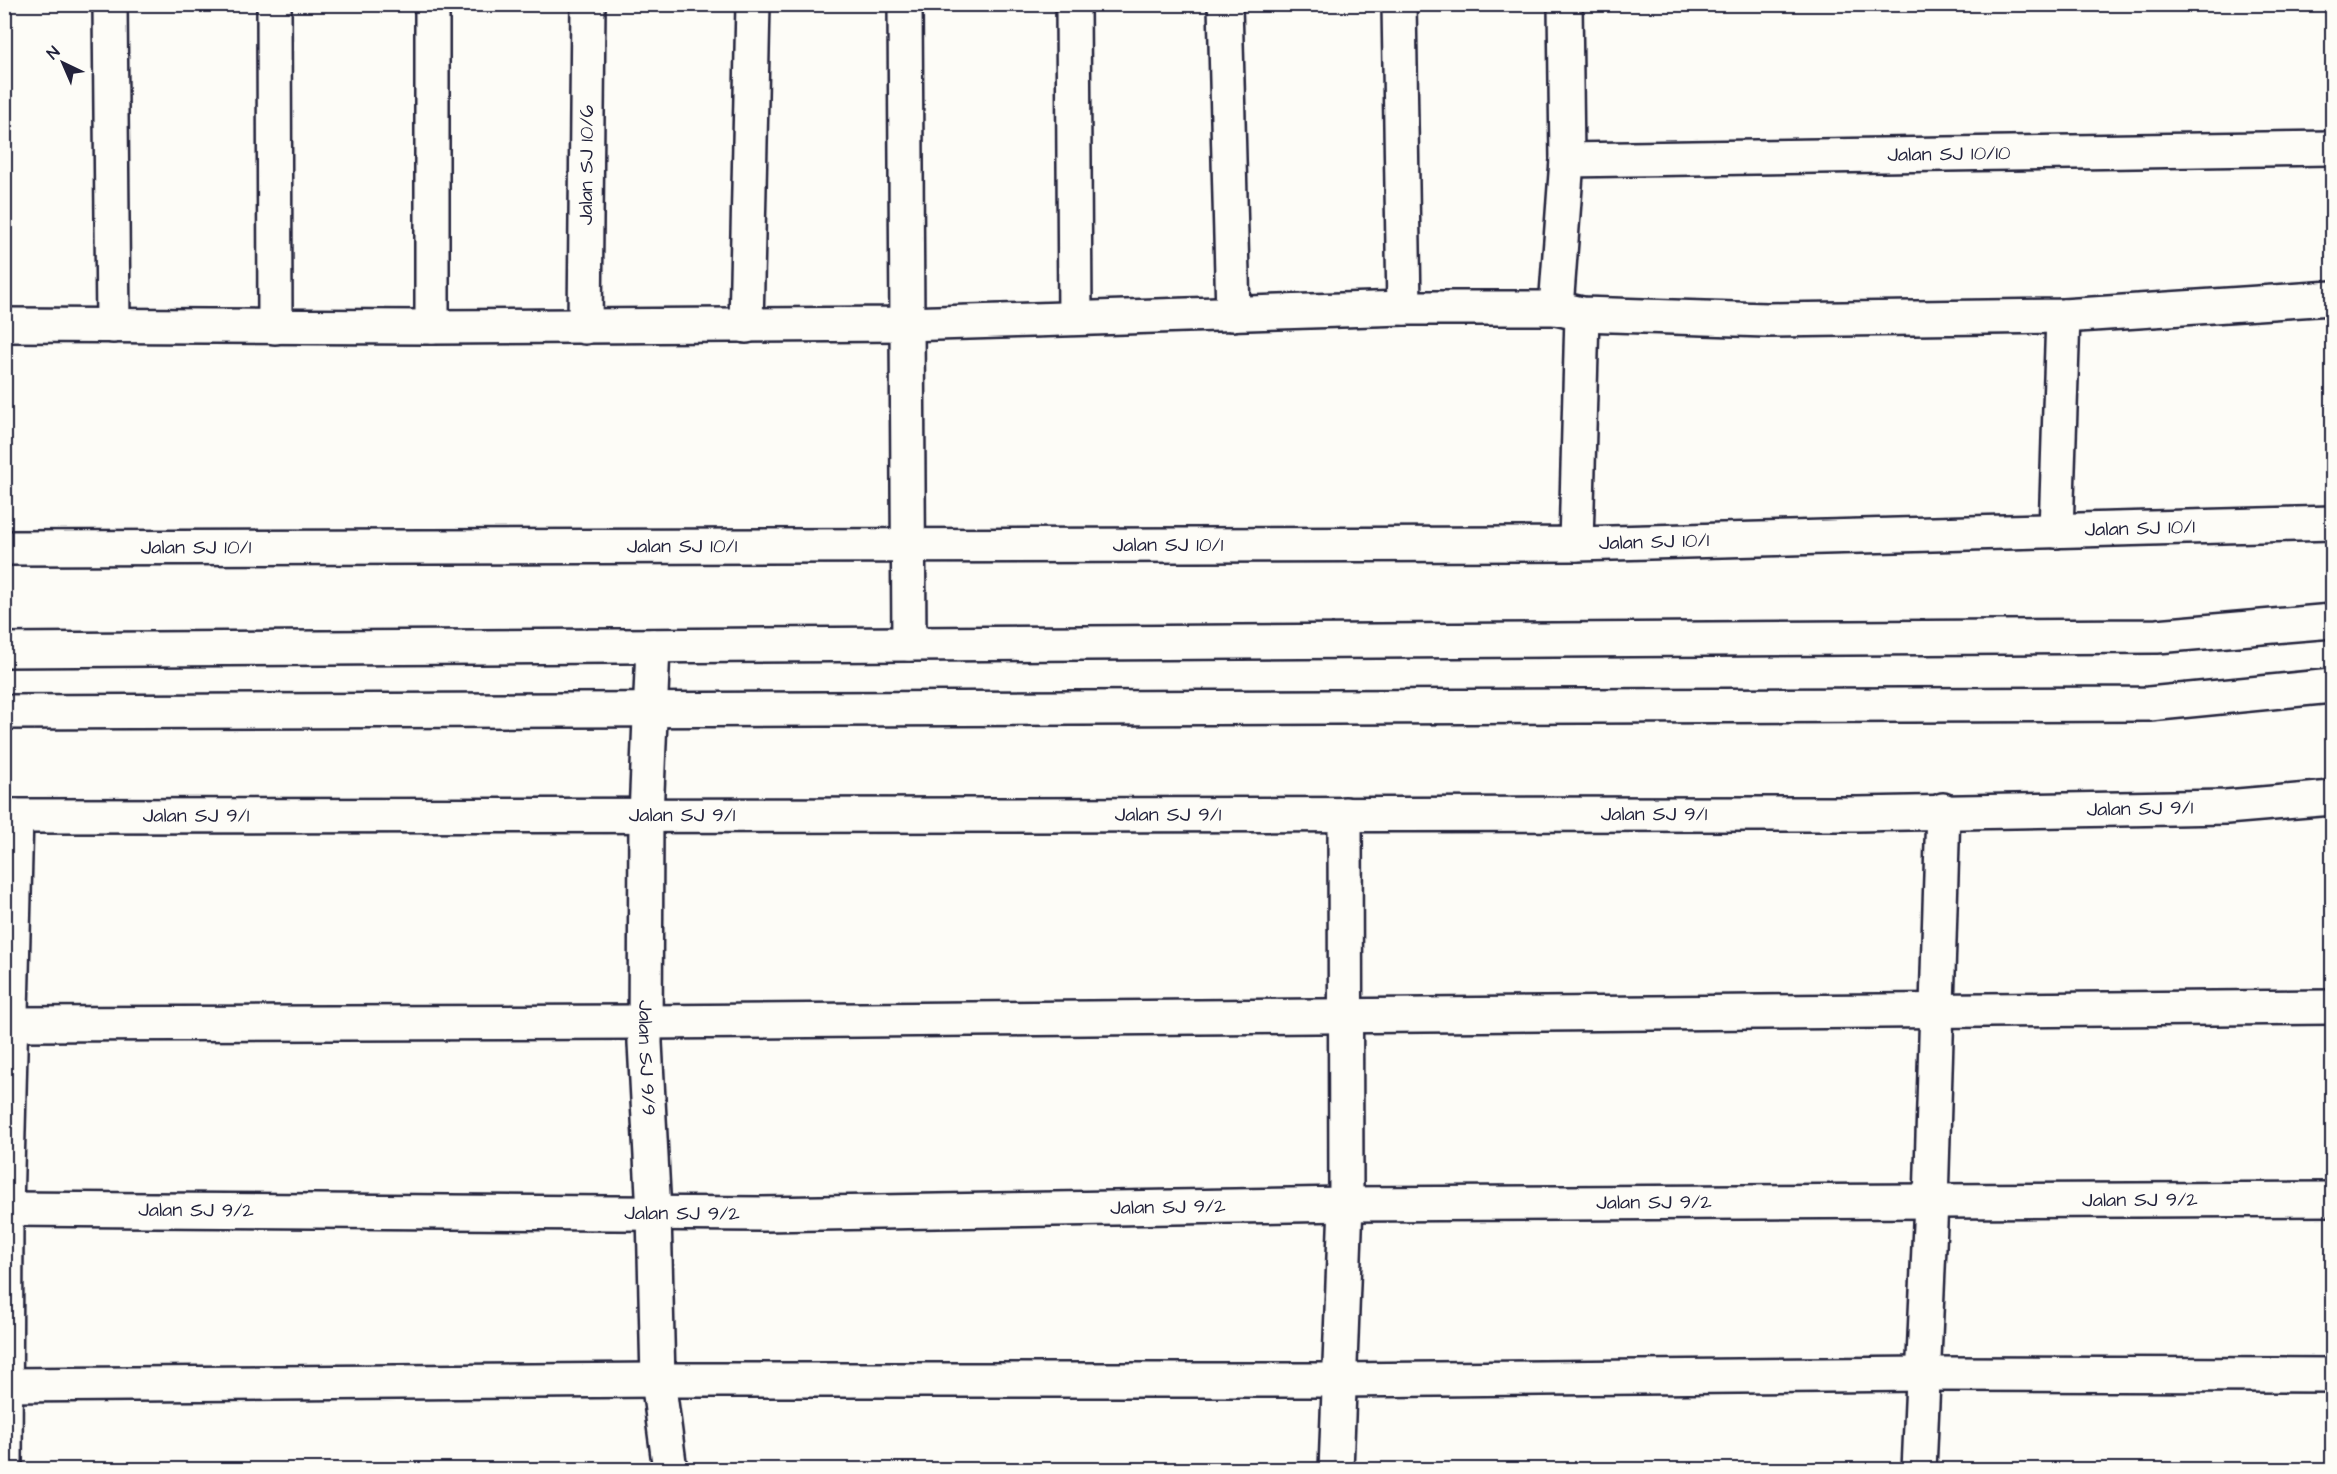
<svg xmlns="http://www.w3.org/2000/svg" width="2337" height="1474" font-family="'Architects Daughter',sans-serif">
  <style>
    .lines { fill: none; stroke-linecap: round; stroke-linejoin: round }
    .minor-casing { stroke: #22223b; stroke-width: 38 }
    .minor { stroke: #fdfcf7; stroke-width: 33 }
    .labels { text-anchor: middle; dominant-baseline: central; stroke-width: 4.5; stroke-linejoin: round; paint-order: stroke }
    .street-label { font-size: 20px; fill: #22223b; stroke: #fdfcf7 }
  </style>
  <rect width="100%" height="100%" fill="#fdfcf7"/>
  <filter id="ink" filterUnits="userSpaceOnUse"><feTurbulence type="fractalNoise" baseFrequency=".0167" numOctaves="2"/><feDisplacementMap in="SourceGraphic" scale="12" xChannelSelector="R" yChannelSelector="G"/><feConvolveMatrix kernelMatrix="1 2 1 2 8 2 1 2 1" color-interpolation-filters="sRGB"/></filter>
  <g filter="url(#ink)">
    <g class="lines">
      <defs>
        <g id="minor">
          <path d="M110 4 113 326"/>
          <path d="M274 4 275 327"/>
          <path d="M905 4 909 644"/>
          <path d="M1073 4 1075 318"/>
          <path d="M1225 4 1233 314"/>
          <path d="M1399 4 1404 308"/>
          <path id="s1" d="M1567 160 2332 148"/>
          <path d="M1556 308 1567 160 1565 4"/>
          <path d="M4 325 432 327 905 324 1404 308H1556L1582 314 1766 320 2063 316 2332 298"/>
          <path d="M746 326 753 4"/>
          <path d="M432 327V4"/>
          <path id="s2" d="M585 327 588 4"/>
          <path d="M2056 531 2063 316"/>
          <path d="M1576 544 1582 314"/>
          <path id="s3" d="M4 548 1576 544 2332 523"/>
          <path id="s4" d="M653 646 646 816 645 1043 654 1213 658 1380 670 1470"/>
          <path d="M4 650 2157 636 2332 621"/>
          <path d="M4 712 2149 704 2332 686"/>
          <path id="s5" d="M4 816 1857 814 2226 807 2332 798"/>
          <path d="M4 1024 645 1022 2332 1007"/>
          <path id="s6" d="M4 1209 762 1214 1346 1204 2332 1199"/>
          <path d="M4 1385 658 1380H1340L1924 1374 2332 1375"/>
          <path d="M5 1470 6 1209 16 816"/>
          <path d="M1336 1470 1346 1204 1345 814"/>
          <path d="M1919 1470 1931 1202 1943 810"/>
        </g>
      </defs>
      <use href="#minor" class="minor-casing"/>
      <use href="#minor" class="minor"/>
    </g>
  </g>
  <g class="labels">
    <g class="street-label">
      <text stroke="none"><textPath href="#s1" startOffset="382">Jalan SJ 10/10</textPath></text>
      <text stroke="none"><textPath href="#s2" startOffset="162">Jalan SJ 10/6</textPath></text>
      <text stroke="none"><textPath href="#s3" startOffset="2136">Jalan SJ 10/1</textPath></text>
      <text stroke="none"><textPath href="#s3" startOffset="1650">Jalan SJ 10/1</textPath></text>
      <text stroke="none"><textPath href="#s3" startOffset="1164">Jalan SJ 10/1</textPath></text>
      <text stroke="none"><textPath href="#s3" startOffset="678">Jalan SJ 10/1</textPath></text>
      <text stroke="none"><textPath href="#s3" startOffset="192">Jalan SJ 10/1</textPath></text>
      <text stroke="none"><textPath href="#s5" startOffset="2136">Jalan SJ 9/1</textPath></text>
      <text stroke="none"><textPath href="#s5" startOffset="1650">Jalan SJ 9/1</textPath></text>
      <text stroke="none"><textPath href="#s5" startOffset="1164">Jalan SJ 9/1</textPath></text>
      <text stroke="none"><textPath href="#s5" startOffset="192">Jalan SJ 9/1</textPath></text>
      <text stroke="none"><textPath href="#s5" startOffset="678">Jalan SJ 9/1</textPath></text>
      <text stroke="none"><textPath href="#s4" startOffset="412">Jalan SJ 9/9</textPath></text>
      <text stroke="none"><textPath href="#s6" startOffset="2136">Jalan SJ 9/2</textPath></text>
      <text stroke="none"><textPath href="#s6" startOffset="1650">Jalan SJ 9/2</textPath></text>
      <text stroke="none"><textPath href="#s6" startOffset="1164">Jalan SJ 9/2</textPath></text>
      <text stroke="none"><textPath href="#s6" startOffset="192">Jalan SJ 9/2</textPath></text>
      <text stroke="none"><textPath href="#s6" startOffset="678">Jalan SJ 9/2</textPath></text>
    </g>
  </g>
  <rect width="2337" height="1474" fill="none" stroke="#fdfcf7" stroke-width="24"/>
  <rect x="12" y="12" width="2313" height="1450" fill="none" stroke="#22223b" stroke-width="2" filter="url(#ink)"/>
  <g transform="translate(63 63) rotate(316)" stroke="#fdfcf7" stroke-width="4.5" paint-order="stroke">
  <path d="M0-4.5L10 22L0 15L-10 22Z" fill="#22223b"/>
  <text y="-9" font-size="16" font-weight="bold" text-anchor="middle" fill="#22223b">N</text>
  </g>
</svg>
